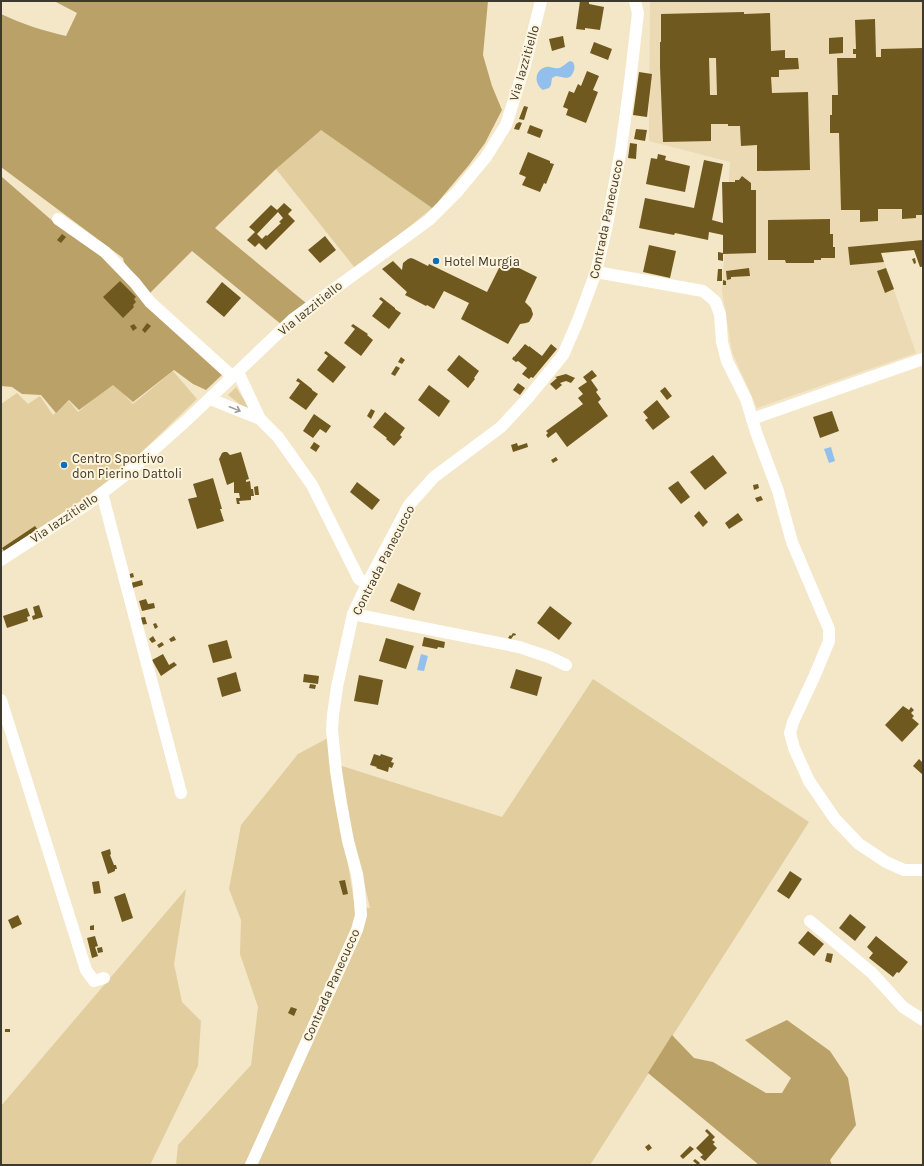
<svg xmlns="http://www.w3.org/2000/svg" width="924" height="1166" font-family="Karla,sans-serif">
  <style>
    .built { fill: #ebdab4 }
    .green { fill: #e1cd9e }
    .forest { fill: #baa168 }
    .water { fill: #93bfed }
    .building { fill: #6f591e; fill-rule: evenodd }
    .lines { fill: none; stroke-linecap: round; stroke-linejoin: round }
    .minor { stroke: #fff; stroke-width: 12 }
    .oneway { stroke: #9e9c96 }
    .poi-dot { fill: #0c6fbb; stroke: #fff4dc; stroke-width: 1.5 }
    .labels { text-anchor: middle; dominant-baseline: central; stroke-width: 4; stroke-linejoin: round; paint-order: stroke }
    .street-label { font-size: 13px; fill: #3e392d; stroke: #fff4dc }
    .poi-label { font-size: 13px; fill: #3e392d; stroke: #fff4dc; text-anchor: start }
  </style>
  <rect width="100%" height="100%" fill="#f4e7c8"/>
  <path class="built" d="M650 1H923V249L881 253 916 353 757 408 732 352 722 291 730 162 649 141Z"/>
  <g class="green">
    <path d="M321 129 432 208 409 227 355 268 276 169Z"/>
    <path d="M173 371 197 399 111 481 63 515 1 553V404L17 393 28 404 40 396 53 415 69 401 78 412 113 383 133 404Z"/>
    <path d="M236 387 249 408 247 410 228 395Z"/>
    <path d="M593 679 809 822 590 1165H253L364 907 370 908 342 790 339 765 502 817Z"/>
    <path d="M328 738 357 921 247 1165H176L178 1145 251 1065 258 1007 240 954 241 920 229 889 241 825 298 754Z"/>
    <path d="M186 889 174 964 182 1002 201 1021 198 1066 150 1165H1V1106Z"/>
  </g>
  <g class="forest">
    <path d="M54 1H488L483 55 492 86 502 110 485 143 469 165 437 203 432 208 321 130 276 169 215 228 306 303 282 325 192 251 149 294 124 262 123 258 1 167V14C22 24 44 31 66 36L77 13Z"/>
    <path d="M2 177 56 224 106 258 224 373 206 390 193 384 174 370 133 402 113 385 79 410 69 400 56 413 41 395 22 394 12 387 1 386V179Z"/>
    <path d="M787 1020 830 1051 848 1078 856 1125 830 1160 832 1165H759L648 1073 672 1035 694 1058 713 1062 766 1093H782L791 1078 745 1040Z"/>
  </g>
  <g class="water">
    <path d="M570 61 573 62C576 67 574 73 570 77L566 78 556 76 552 78 551 85 549 88 543 90C534 84 534 70 546 67 550 66 554 69 559 68 563 67 566 63 570 61Z"/>
    <path d="M831 447 835 461 829 463 824 449Z"/>
    <path d="M421 654 428 656 424 671 417 670Z"/>
  </g>
  <g class="building">
    <path d="M580 1 589 2V4L604 7 600 30 585 28V30L576 29Z"/>
    <path d="M744 12V14L770 13 771 51 785 50V58H798L799 69 779 70V77H771L772 93 808 92 810 170 757 171V145L741 146 740 126H728V124H711V141L663 142 660 67V42H661V14ZM709 58H716L717 95H710Z"/>
    <path d="M875 19 876 57H881V49L923 48V215H916V218L902 219V209H878V221L860 222V210H841L839 133H830V115H832V95H838L837 58H856V54H853V49H856L855 20Z"/>
    <path d="M563 36 565 47 552 51 549 39Z"/>
    <path d="M843 37V53L829 54V38Z"/>
    <path d="M594 42 612 49 608 60 590 53Z"/>
    <path d="M587 71 599 76 593 90 598 92 586 123 566 115 568 109 563 107 569 91 574 93 578 84 581 86Z"/>
    <path d="M639 72 652 74 647 117 633 115Z"/>
    <path d="M524 106 528 107 524 120 519 119Z"/>
    <path d="M519 122 522 123 519 130 514 129 516 124Z"/>
    <path d="M530 125 543 130 540 138 527 133Z"/>
    <path d="M636 129 647 130 645 141 634 139Z"/>
    <path d="M630 143 637 144 636 159 628 158Z"/>
    <path d="M528 152 550 161V163L554 164 546 184 544 183 540 192 522 185 526 177 519 174Z"/>
    <path d="M658 154 666 156 665 160 690 166 685 192 646 184 651 158 657 159Z"/>
    <path d="M704 160 723 164 712 220 723 223 722 182H735V180H739L742 176 751 183V190H756V253L723 254V261L718 260V252L723 253V235L709 232 708 240 675 233 674 235 639 228 645 198 694 208Z"/>
    <path d="M284 203 292 210 288 214 295 221 266 250 259 243 255 247 247 240 255 232 249 227 271 205 277 210ZM278 212 283 218 279 222 281 223 267 236 266 235 262 239 257 234Z"/>
    <path d="M830 219V234H833V247H835V258H821V260H814V263H786L785 260H768V220Z"/>
    <path d="M62 234 66 237 61 243 57 240Z"/>
    <path d="M325 236 336 250 320 263 308 250Z"/>
    <path d="M923 240V266L921 267H920L914 250 881 253 884 262 850 265 848 247Z"/>
    <path d="M649 245 676 251 670 278 643 272Z"/>
    <path d="M411 258 414 259 428 266 429 264 487 292 503 260 537 277 525 302 531 308 533 314 532 317 529 322 526 323 520 324 508 344 461 319 469 303 444 291 434 309 427 305 426 306 405 295 407 292 382 269 393 261 402 270 403 263 408 259Z"/>
    <path d="M915 258 916 263 914 264 912 259Z"/>
    <path d="M749 268 750 276 731 277V279L727 280 726 271Z"/>
    <path d="M886 268 894 289 885 293 877 271Z"/>
    <path d="M718 269H722V281H717Z"/>
    <path d="M723 280 726 281V285H723Z"/>
    <path d="M120 281 136 297 134 299 136 302 133 305 134 307 123 318 103 297Z"/>
    <path d="M222 282 241 298 224 317 206 302Z"/>
    <path d="M381 297 395 308V309L401 313 389 329 372 316 383 302 379 299Z"/>
    <path d="M147 323 151 326 145 333 142 330Z"/>
    <path d="M134 324 137 328 133 331 130 326Z"/>
    <path d="M353 324 368 334 367 335 373 340 361 356 344 343 355 329 351 326Z"/>
    <path d="M525 344 529 347V346L542 356 551 344 557 349 533 378 531 377 529 379 522 374 527 368 518 361 516 362 512 359 514 356V357Z"/>
    <path d="M326 351 340 362 346 367 333 383 317 370 328 356 324 353Z"/>
    <path d="M459 355 479 371 474 378 475 379 468 388 447 370Z"/>
    <path d="M401 357 405 360 402 364 398 362Z"/>
    <path d="M396 366 400 368 395 376 391 374Z"/>
    <path d="M592 370 597 376 591 380 598 390 596 392 601 399 598 402 608 416 567 447 556 432 548 438 546 435 548 433 546 431 583 404 578 398 583 394 578 388 587 382 583 377Z"/>
    <path d="M566 374 575 378 571 383 566 381 560 383 562 385 556 390 550 384 557 378 555 377Z"/>
    <path d="M298 378 312 389V390L318 394 306 410 289 398 300 383 296 381Z"/>
    <path d="M518 383 525 388 520 395 513 390Z"/>
    <path d="M429 385 450 401 439 417 418 400Z"/>
    <path d="M665 387 672 396 667 400 660 391Z"/>
    <path d="M657 400 670 417 653 430 645 420 648 418 643 412Z"/>
    <path d="M371 409 375 411 371 419 367 416Z"/>
    <path d="M832 411 839 431 820 438 813 417Z"/>
    <path d="M385 412 405 428 400 435 402 437 394 446 386 439 387 438 373 427Z"/>
    <path d="M314 414 331 426 326 433 320 429 313 438 303 431Z"/>
    <path d="M314 442 320 446 316 452 310 448Z"/>
    <path d="M517 443 518 446 527 443 528 447 513 452 511 445Z"/>
    <path d="M224 452H227L230 455 241 452 249 479 246 480V482L250 481 251 489H253L254 496H251V500L239 501 240 504H237L236 498H240L239 493H234V482L227 485 219 459 222 453Z"/>
    <path d="M713 455 727 473 705 490 690 472Z"/>
    <path d="M556 457 558 460 553 463 551 460Z"/>
    <path d="M213 478 222 509H220L224 521 197 529 188 499 197 497 193 484Z"/>
    <path d="M678 481 690 497 681 504 668 488Z"/>
    <path d="M357 482 380 500 372 510 350 492Z"/>
    <path d="M758 484 759 488 754 490 753 485Z"/>
    <path d="M258 486 259 495H255L254 487Z"/>
    <path d="M761 496 763 500 757 502 755 498Z"/>
    <path d="M699 511 708 522 703 527 694 516Z"/>
    <path d="M738 513 743 520 729 529 725 523Z"/>
    <path d="M35 526 38 530 4 551 2 548Z"/>
    <path d="M133 573 134 577 127 579 126 575Z"/>
    <path d="M142 580 143 585 129 589 127 584Z"/>
    <path d="M398 583 421 593 414 611 390 601Z"/>
    <path d="M146 599 148 604 154 603 155 608 142 611 139 601Z"/>
    <path d="M39 605 43 617 33 620 32 616 35 615 33 607Z"/>
    <path d="M550 606 572 623 559 640 537 623Z"/>
    <path d="M27 608 30 616 27 617 28 621 7 628 3 616Z"/>
    <path d="M145 617 147 624 139 625 138 618Z"/>
    <path d="M156 623 158 627 155 629 153 624Z"/>
    <path d="M513 633 516 634 515 636 514 635 511 639 508 638 510 635 511 636Z"/>
    <path d="M153 636 156 641 152 643 149 639Z"/>
    <path d="M174 636 176 640 171 642 169 639Z"/>
    <path d="M424 637 445 642 444 648 438 647 437 649 422 646Z"/>
    <path d="M386 638 414 646 406 669 379 661Z"/>
    <path d="M227 640 232 658 213 663 208 645Z"/>
    <path d="M162 642 164 645 159 648 157 645Z"/>
    <path d="M163 654 169 665 174 662 177 665 161 676 152 660Z"/>
    <path d="M516 669 542 677 537 696 510 688Z"/>
    <path d="M236 672 241 691 222 697 217 678Z"/>
    <path d="M304 674 319 676 318 684 303 682Z"/>
    <path d="M359 675 383 680 378 705 354 701Z"/>
    <path d="M310 684 316 685 315 689 309 688Z"/>
    <path d="M903 706 909 710 911 707 914 710 911 713 914 716 912 718 919 724 902 742 885 725Z"/>
    <path d="M374 754 380 756 381 754 393 758 391 762 394 763 392 768 389 767 388 772 376 768 377 767 370 765Z"/>
    <path d="M919 759 923 763V775L913 766Z"/>
    <path d="M110 849 111 854 110 855 114 865H116L117 869H115V871L108 874 101 852Z"/>
    <path d="M790 871 802 879 789 899 777 891Z"/>
    <path d="M345 880 348 894 343 895 339 881Z"/>
    <path d="M99 881 101 893 94 894 92 882Z"/>
    <path d="M125 893 133 918 122 922 114 897Z"/>
    <path d="M850 914 866 927 855 941 839 928Z"/>
    <path d="M18 915 22 924 12 929 8 920Z"/>
    <path d="M94 925V930H90V926Z"/>
    <path d="M808 931 824 944 814 956 798 943Z"/>
    <path d="M95 936 98 946 95 947 98 956 92 958 87 938Z"/>
    <path d="M876 936 908 962 899 973 897 972 893 977 869 958 873 953 867 947Z"/>
    <path d="M102 947 103 952 98 953 97 948Z"/>
    <path d="M827 953 833 954 831 963 825 961Z"/>
    <path d="M291 1007 297 1009 294 1016 288 1013Z"/>
    <rect x="5" y="1029" width="5" height="3"/>
    <path d="M707 1129 715 1137 712 1140 715 1142 713 1144 717 1148 705 1161 700 1157 703 1155 696 1148 709 1135 705 1131Z"/>
    <path d="M649 1144 652 1148 648 1151 645 1147Z"/>
    <path d="M690 1146 694 1149 683 1159 680 1156Z"/>
    <path d="M695 1159 700 1163 698 1165 693 1161Z"/>
  </g>
  <g class="lines">
    <g class="minor">
      <path d="M58 219 105 252 135 283 150 302 233 377"/>
      <path d="M596 272 703 291 715 301 720 314 722 342 727 361 746 399 756 432 778 491 792 542 829 629V641L815 675 793 722 790 733 794 748 809 781 835 819 859 844 886 862 904 870H923"/>
      <path d="M238 372 260 419"/>
      <path d="M210 399 260 419 278 437 312 485 359 579 367 584"/>
      <path d="M752 419 923 359"/>
      <path d="M102 493 181 793"/>
      <path d="M1 560 89 503 124 476 187 420 293 319 429 220 457 192 486 157 506 125 525 65 541 1"/>
      <path d="M353 614 519 647 549 657 566 665"/>
      <path d="M1 700 86 970 94 981 104 978"/>
      <path d="M810 921 872 973 903 1007 923 1020"/>
      <path d="M251 1165 357 930 361 915 359 888 357 874 348 841 341 803 336 771 332 730 333 715 337 687 353 614 367 584 409 505 434 477 501 427 527 399 563 355 577 323 596 272 607 225 621 149 630 82 638 13 635 1"/>
    </g>
  </g>
  <defs><path id="oneway-shaft" d="M-6 0H5M1.5-3L5.5 0L1.5 3" fill="none" stroke-width="1.6" stroke-linecap="round" stroke-linejoin="round"/></defs>
  <use class="oneway" href="#oneway-shaft" transform="translate(235 409) rotate(22)"/>
  <g class="poi-dot">
    <circle cx="436" cy="261" r="4"/>
    <circle cx="64" cy="465" r="4"/>
  </g>
  <g class="labels">
    <g class="street-label">
      <text transform="translate(524 63) rotate(-74)">Via Iazzitiello</text>
      <text transform="translate(606 219) rotate(-78)">Contrada Panecucco</text>
      <text transform="translate(310 308) rotate(-39)">Via Iazzitiello</text>
      <text transform="translate(64 518) rotate(-34)">Via Iazzitiello</text>
      <text transform="translate(383 560) rotate(-63)">Contrada Panecucco</text>
      <text transform="translate(331 985) rotate(-66)">Contrada Panecucco</text>
    </g>
    <g class="poi-label">
      <text x="444" y="261">Hotel Murgia</text>
      <text x="72" y="458">Centro Sportivo<tspan x="72" dy="15">don Pierino Dattoli</tspan></text>
    </g>
  </g>
  <rect width="924" height="1166" fill="none" stroke="#3e392d" stroke-width="4"/>
</svg>
